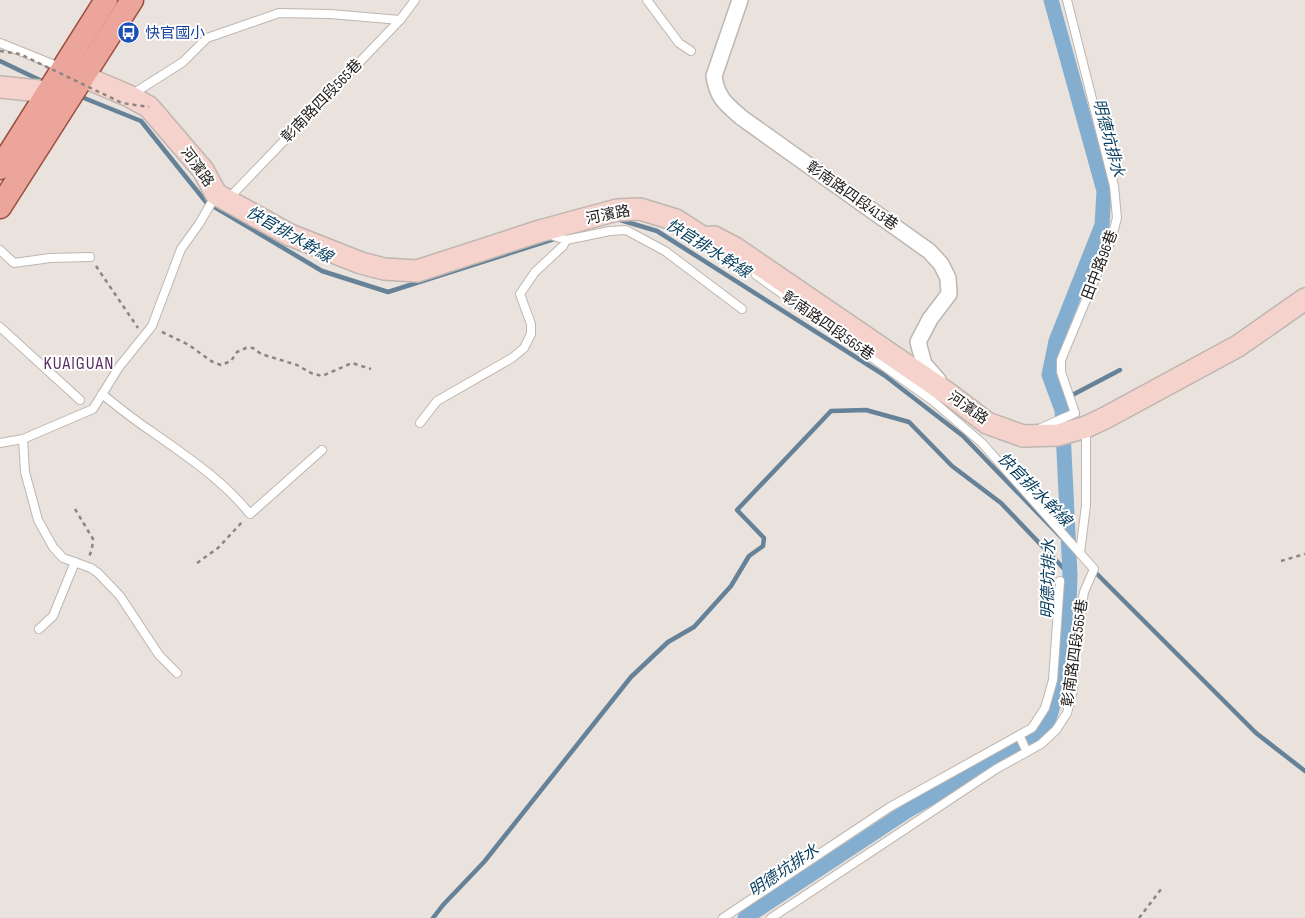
<svg xmlns="http://www.w3.org/2000/svg" width="1305" height="918" font-family="'Sofia Sans Condensed','Noto Sans TC',sans-serif">
  <style>
    .lines { fill: none; stroke-linecap: round; stroke-linejoin: round }
    .stream { stroke: #658299; stroke-width: 4.5 }
    .canal { stroke: #83aecf; stroke-width: 15 }
    .lane-casing { stroke: #beb6b0; stroke-width: 10 }
    .street-casing { stroke: #beb6b0; stroke-width: 18 }
    .secondary-casing { stroke: #beb6b0; stroke-width: 24 }
    .primary-casing { stroke: #9c4e41; stroke-width: 25 }
    .path { stroke: #8c8682; stroke-width: 2.5; stroke-dasharray: 4 4; stroke-linecap: butt }
    .lane { stroke: #fff; stroke-width: 8 }
    .street { stroke: #fff; stroke-width: 15 }
    .secondary { stroke: #f6d2cc; stroke-width: 21 }
    .primary { stroke: #eca59a; stroke-width: 22 }
    .path-bridge { stroke: #8c8682; stroke-width: 2.5; stroke-dasharray: 4 4; stroke-linecap: butt }
    .labels { text-anchor: middle; dominant-baseline: central; stroke-width: 4; stroke-linejoin: round; paint-order: stroke }
    .transit-label { font-size: 15px; fill: #164399; stroke: #fff; text-anchor: start }
    .street-label { font-size: 15px; fill: #1f1c1a; stroke: #fff }
    .water-label { font-size: 16px; font-style: italic; fill: #053c5d; stroke: #fff }
    .quarter-label { font-size: 18px; letter-spacing: 1px; fill: #562e64; stroke: #fff }
  </style>
  <rect width="100%" height="100%" fill="#eae2dc"/>
  <g class="lines">
    <g class="stream">
      <path d="M0 61 46 83"/>
      <path d="M79 96 141 121 206 202 322 271 388 292 576 232"/>
      <path d="M617 219 657 231 884 375 963 436 1062 538"/>
      <path d="M1059 402 1120 370"/>
      <path d="M1093 570 1256 733 1305 771"/>
      <path d="M433 918 443 905 484 862 631 677 668 642 694 627 731 586 749 556 763 546 764 538 737 510 831 411 866 410 909 422 952 466 1001 503 1070 575"/>
    </g>
    <path class="canal" d="M745 918 907 811 1030 742 1041 734 1047 726 1062 675 1069 604 1070 575 1062 410 1049 375 1056 341 1102 225 1104 191 1051 0"/>
    <defs>
      <g id="lane">
        <path d="M647 0 679 43 691 51"/>
        <path d="M0 43 62 68"/>
        <path d="M131 95 183 62 207 38 279 13 330 14 400 20"/>
        <path d="M228 199 400 20 415 0"/>
        <path d="M566 240 610 231 626 230 665 251 742 309"/>
        <path d="M0 250 14 263 50 258 90 257"/>
        <path d="M756 275 933 401 982 443 1094 569 1084 592 1075 646 1073 690 1067 713 1056 730 1041 744 996 769 771 918"/>
        <path d="M0 327 80 400"/>
        <path d="M102 394C118 407 134 420 151 431 186 456 223 480 250 514L322 450"/>
        <path d="M420 423 437 401 512 358 524 348 531 334V324L520 294 535 272 563 246 566 240 548 234"/>
        <path d="M1041 428 1075 413 1061 372V360L1111 240 1117 218 1114 186 1067 0"/>
        <path d="M23 439 25 472 38 520 53 547 63 558 91 568 98 573 120 596 159 655 177 673"/>
        <path d="M0 443 23 439 93 409 119 367 152 326 181 249 199 224 216 195"/>
        <path d="M1080 553 1086 505V428"/>
        <path d="M39 629 53 616 75 562"/>
        <path d="M1019 735 1027 752"/>
        <path d="M723 918 890 807 1032 728 1045 708 1053 680 1060 581"/>
      </g>
      <path id="street" d="M740 0 714 76C717 98 726 104 742 118L929 251 941 264 948 278 949 294 930 319 918 342 924 364 938 380"/>
      <g id="secondary">
        <path d="M68 70 129 96 149 107 203 170 216 194 290 235 361 263 384 269 417 271 540 231 617 210 640 209 676 220 704 238 714 237 735 248 953 397 987 423 1023 436 1058 435 1086 427 1105 418 1238 346 1305 299"/>
        <path d="M0 87 48 92 63 100"/>
      </g>
      <g id="primary">
        <path d="M0 168 106 0"/>
        <path d="M0 207 132 0"/>
      </g>
    </defs>
    <use href="#lane" class="lane-casing"/>
    <use href="#street" class="street-casing"/>
    <use href="#secondary" class="secondary-casing"/>
    <use href="#primary" class="primary-casing"/>
    <g class="path">
      <path d="M96 266 138 328"/>
      <path d="M162 332 189 345 211 361 221 365 231 361 237 352 246 348H253L261 354 297 365 311 373 322 376 352 363 371 369"/>
      <path d="M75 509 93 539 92 549 89 557"/>
      <path d="M1281 561 1305 554"/>
      <path d="M197 563 218 548 244 520"/>
      <path d="M1139 918 1162 888"/>
    </g>
    <use href="#lane" class="lane"/>
    <use href="#street" class="street"/>
    <use href="#secondary" class="secondary"/>
    <use href="#primary" class="primary"/>
    <path class="path-bridge" d="M0 51 20 54 122 103 149 107"/>
  </g>
  <defs>
    <symbol id="bus-disc" viewBox="-11 -11 22 22"><circle r="9.5" fill="#1a4fb4" stroke="#fff"/><path d="M-5-6H5V4H4V6H2V4H-2V6H-4V4H-5ZM-3.5-4V0h7V-4ZM-3.5 1.2v1.5H-2V1.2ZM2 1.2v1.5H3.5V1.2Z" fill="#fff"/></symbol>
  </defs>
  <g fill-rule="evenodd">
    <use href="#bus-disc" x="116" y="20" width="25" height="25"/>
  </g>
  <g class="labels">
    <g class="transit-label">
      <text x="145" y="33">快官國小</text>
    </g>
    <g class="street-label">
      <text transform="translate(322 101) rotate(-46)">彰南路四段565巷</text>
      <text transform="translate(197 167) rotate(54)">河濱路</text>
      <text transform="translate(852 196) rotate(35)">彰南路四段413巷</text>
      <text transform="translate(608 215) rotate(-11)">河濱路</text>
      <text transform="translate(1100 265) rotate(-69)">田中路96巷</text>
      <text transform="translate(828 326) rotate(35)">彰南路四段565巷</text>
      <text transform="translate(968 408) rotate(35)">河濱路</text>
      <text transform="translate(1075 653) rotate(-82)">彰南路四段565巷</text>
    </g>
    <g class="water-label">
      <text transform="translate(1108 138) rotate(75)">明德坑排水</text>
      <text transform="translate(289 235) rotate(30)">快官排水幹線</text>
      <text transform="translate(708 249) rotate(32)">快官排水幹線</text>
      <text transform="translate(1034 490) rotate(45)">快官排水幹線</text>
      <text transform="translate(1049 579) rotate(-89)">明德坑排水</text>
      <text transform="translate(784 871) rotate(-34)">明德坑排水</text>
    </g>
    <g class="quarter-label">
      <text x="79" y="363">KUAIGUAN</text>
    </g>
  </g>
</svg>
